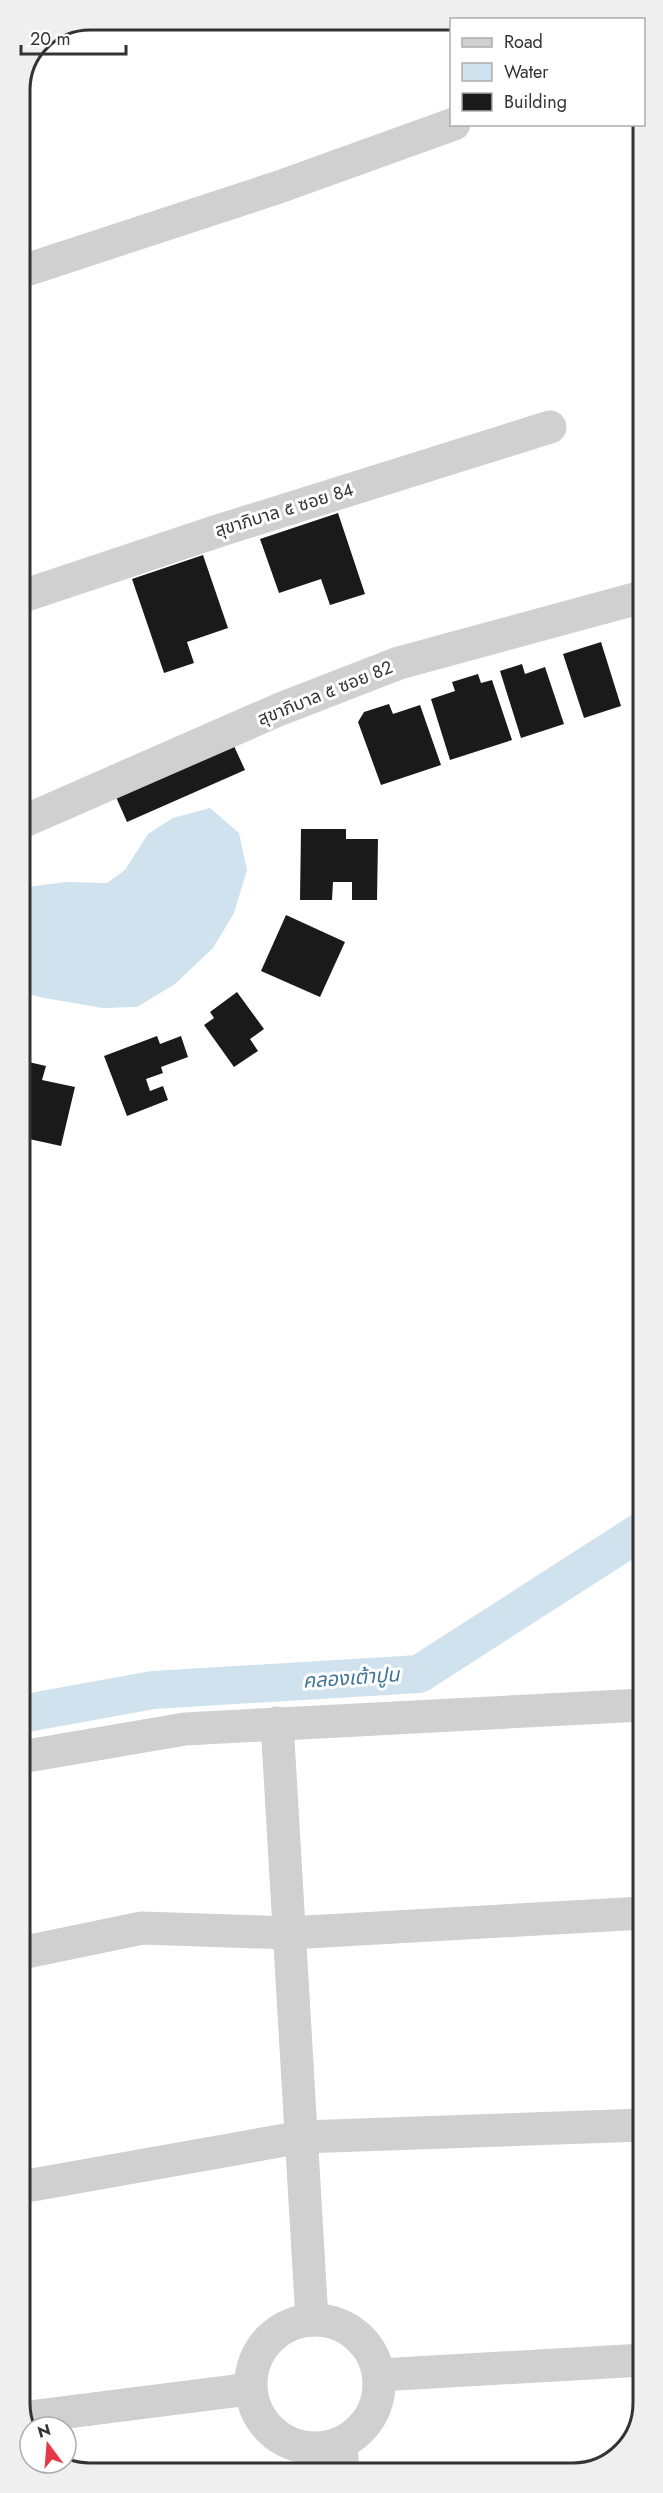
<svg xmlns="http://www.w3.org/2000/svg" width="663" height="2493" font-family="Jost,'Noto Sans Thai',sans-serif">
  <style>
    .water { fill: #cfe2ee }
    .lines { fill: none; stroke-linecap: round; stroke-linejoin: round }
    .canal { stroke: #cfe2ee; stroke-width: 38 }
    .building { fill: #1a1a1a }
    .minor { stroke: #d0d0d0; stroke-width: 33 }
    .labels { text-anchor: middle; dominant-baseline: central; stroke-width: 6; stroke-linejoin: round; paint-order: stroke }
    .street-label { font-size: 18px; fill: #333; stroke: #fff }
    .water-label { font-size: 20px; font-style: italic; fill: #3f7597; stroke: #fff }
    .rim { fill: none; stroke: #333; stroke-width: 3 }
  </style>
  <rect width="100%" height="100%" fill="#fff"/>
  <path class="water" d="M210 808 239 833 247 870 234 913 213 948 175 984 137 1007 102 1008 39 997 20 991V888L66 882 107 883 125 870 148 834 173 818Z"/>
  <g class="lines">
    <path class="canal" d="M21 1714 153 1690 419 1674 643 1530"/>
  </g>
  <g class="building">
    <path d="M338 513 365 594 330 605 321 579 279 593 260 539Z"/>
    <path d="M203 555 228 628 187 642 194 663 164 673 132 579Z"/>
    <path d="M601 642 621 706 584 718 563 654Z"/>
    <path d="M522 664 525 674 545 667 564 724 521 738 500 671Z"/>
    <path d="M478 674 481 683 492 680 512 740 450 760 431 699 455 691 452 682Z"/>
    <path d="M389 704 393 714 420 705 441 765 381 785 358 722 364 712Z"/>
    <path d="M234 746 245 770 127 822 116 797Z"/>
    <path d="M301 829H346V839H378L377 900H352V882H333L332 900H300Z"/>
    <path d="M286 915 345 942 320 997 261 971Z"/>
    <path d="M237 992 264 1029 250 1039 258 1051 234 1067 204 1025 214 1018 210 1012Z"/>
    <path d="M157 1036 160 1044 181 1036 188 1057 161 1067 163 1073 146 1079 150 1091 163 1086 168 1100 127 1116 104 1056Z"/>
    <path d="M20 1060 46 1066 42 1080 75 1087 61 1146 20 1137Z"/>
  </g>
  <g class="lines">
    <g class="minor">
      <path d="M20 272 279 187 454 124"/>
      <path d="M20 597 221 530 550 427"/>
      <path d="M20 823 278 710 399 663 642 597"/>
      <path d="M277 1723 312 2320"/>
      <path d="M21 1757 185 1729 643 1705"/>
      <path d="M21 1953 142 1928 289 1933 643 1913"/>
      <path d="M21 2187 302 2137 643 2125"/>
      <circle cx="315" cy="2384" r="64"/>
      <path d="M379 2375 643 2360"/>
      <path d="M21 2418 250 2389"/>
      <path d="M341 2443 343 2473"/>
    </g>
  </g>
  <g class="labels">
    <g class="street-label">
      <text transform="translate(284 510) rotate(-17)">สุขาภิบาล ๕ ซอย 84</text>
      <text transform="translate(325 693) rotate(-22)">สุขาภิบาล ๕ ซอย 82</text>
    </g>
    <g class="water-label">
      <text transform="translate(351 1678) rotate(-4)">คลองเต้าปูน</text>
    </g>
  </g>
  <path d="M0 0H663V2493H0ZM90 30H573A60 60 0 0 1 633 90V2403A60 60 0 0 1 573 2463H90A60 60 0 0 1 30 2403V90A60 60 0 0 1 90 30Z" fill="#efefef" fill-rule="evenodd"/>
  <path class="rim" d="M90 30H573A60 60 0 0 1 633 90V2403A60 60 0 0 1 573 2463H90A60 60 0 0 1 30 2403V90A60 60 0 0 1 90 30Z"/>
  <rect x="450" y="18" width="195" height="108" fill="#ffffff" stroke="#adadad" stroke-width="1.5"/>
  <rect x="462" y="38" width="30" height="9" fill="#d0d0d0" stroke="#adadad" stroke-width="1.5"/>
  <text x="504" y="48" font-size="18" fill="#333333">Road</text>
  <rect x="462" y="63" width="30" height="18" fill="#cfe2ee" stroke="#adadad" stroke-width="1.5"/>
  <text x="504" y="78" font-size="18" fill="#333333">Water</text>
  <rect x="462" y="93" width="30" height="18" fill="#1a1a1a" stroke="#adadad" stroke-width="1.5"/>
  <text x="504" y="108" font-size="18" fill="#333333">Building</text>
  <g transform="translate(48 2445) rotate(344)"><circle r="28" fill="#ffffff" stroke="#adadad" stroke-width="1.5"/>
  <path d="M0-4.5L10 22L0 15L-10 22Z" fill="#e63946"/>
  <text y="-9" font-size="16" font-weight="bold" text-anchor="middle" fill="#333333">N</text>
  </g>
  <path d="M21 45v9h105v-9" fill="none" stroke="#333333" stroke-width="3"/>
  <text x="30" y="45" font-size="18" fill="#333333" stroke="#ffffff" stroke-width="4.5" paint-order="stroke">20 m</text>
</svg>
